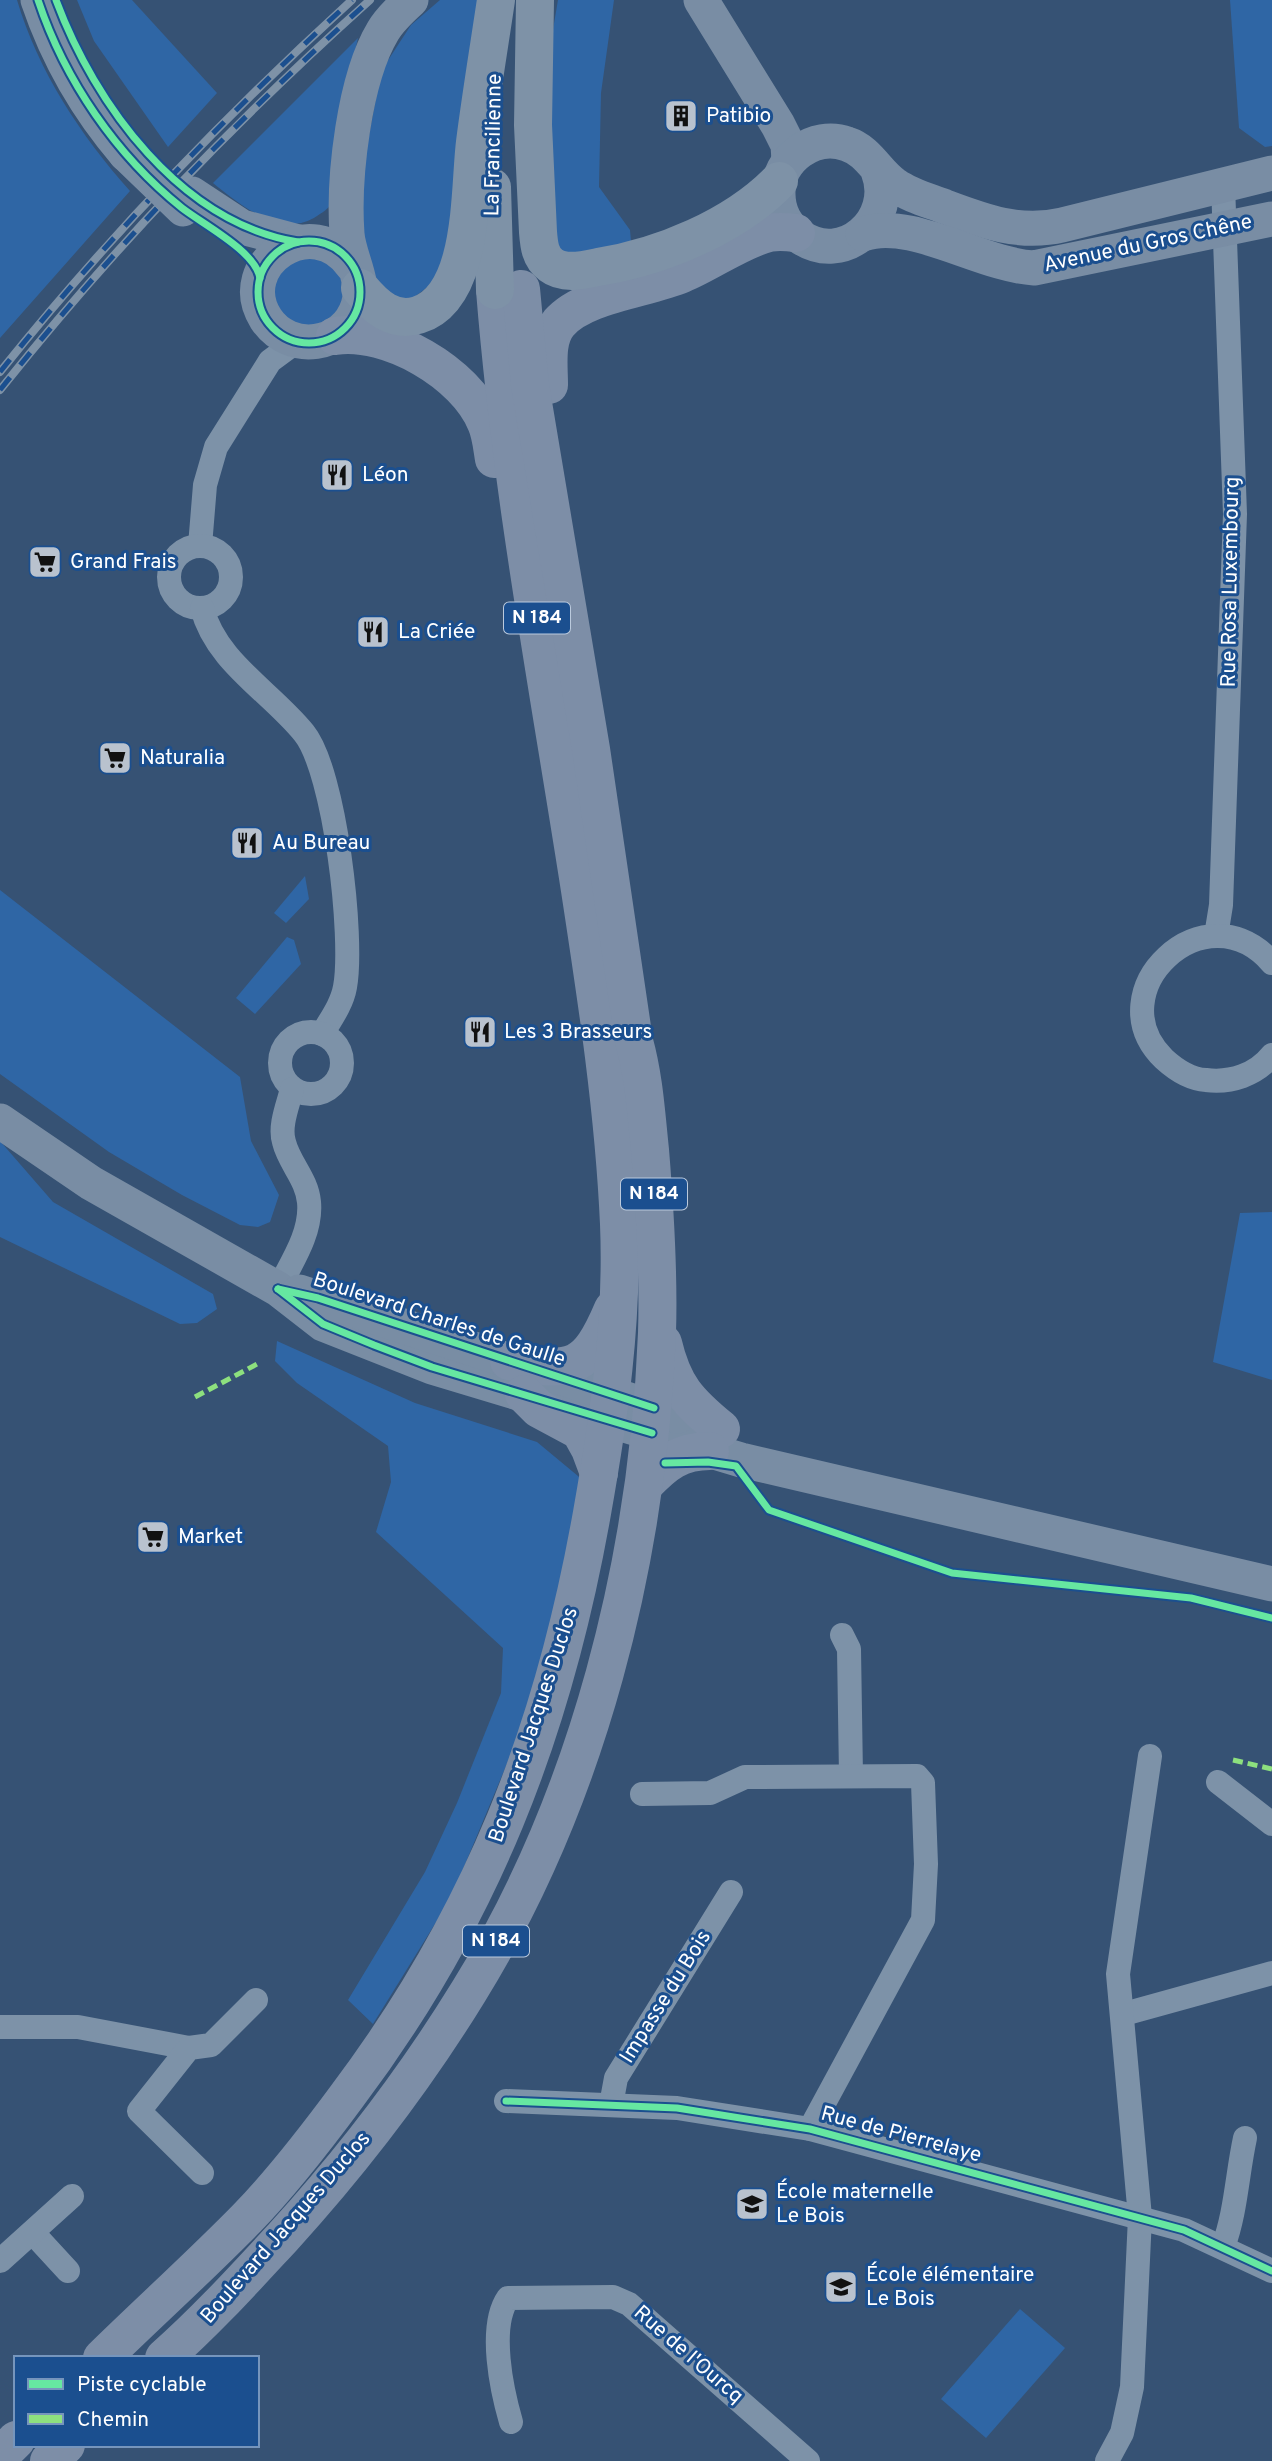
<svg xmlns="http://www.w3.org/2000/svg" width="1272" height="2461" font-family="Overpass,sans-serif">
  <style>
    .green { fill: #2f66a5 }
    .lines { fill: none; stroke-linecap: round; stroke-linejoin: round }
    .street { stroke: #7d92a8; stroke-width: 24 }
    .secondary { stroke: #798da4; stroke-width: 35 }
    .primary { stroke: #7d8ea7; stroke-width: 38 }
    .highway { stroke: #7e92a7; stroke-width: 38 }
    .rail-casing { stroke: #7e92a7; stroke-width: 8 }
    .rail { stroke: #1b4f8f; stroke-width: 5; stroke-dasharray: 16; stroke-linecap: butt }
    .secondary-bridge { stroke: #798da4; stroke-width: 35 }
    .quiet { stroke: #8de07e; stroke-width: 5; stroke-dasharray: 10 5; stroke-linecap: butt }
    .cycleway-casing { stroke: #1b4f8f; stroke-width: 11 }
    .cycleway { stroke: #66e7a1; stroke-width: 7 }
    .labels { text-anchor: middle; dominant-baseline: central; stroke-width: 6; stroke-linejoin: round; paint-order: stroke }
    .shield { fill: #1b4f8f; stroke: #bbcadd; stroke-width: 2 }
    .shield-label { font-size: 19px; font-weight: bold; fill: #fff }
    .poi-label { font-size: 21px; fill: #fff; stroke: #1b4f8f; text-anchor: start }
    .street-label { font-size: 21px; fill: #fff; stroke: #1b4f8f }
  </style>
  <rect width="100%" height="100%" fill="#365274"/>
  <g class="green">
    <path d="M0 0H17C38 71 81 136 130 191L0 338Z"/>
    <path d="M77 0H132L217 93 168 147 94 41Z"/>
    <path d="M440 0H479L445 274 405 304 377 288 359 238 365 157 381 71 411 25Z"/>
    <path d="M558 0H614L601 93 599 187 630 230 632 252 569 256 556 247 545 145 550 47Z"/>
    <path d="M1230 0H1272V146L1265 147 1239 128Z"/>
    <path d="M358 38C352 64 346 90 342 117 339 142 342 172 335 197 332 206 325 211 317 216 282 240 239 204 213 183Z"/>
    <path d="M309 253 318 254 347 281 337 320 298 328 274 306 275 274Z"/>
    <path d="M305 876 309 899 286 923 274 913Z"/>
    <path d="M0 890 240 1077 251 1141 279 1195 270 1222 258 1227 240 1225 182 1195 109 1152 0 1074Z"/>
    <path d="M287 937 294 940 301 964 255 1014 236 998Z"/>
    <path d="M0 1141 53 1202 213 1294 217 1309 197 1323 180 1324 0 1237Z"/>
    <path d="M1272 1212V1380L1213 1362 1240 1213Z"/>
    <path d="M277 1341 415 1403 537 1442 584 1481 552 1625 521 1730 451 1898 373 2024 348 2000 425 1872 457 1803 501 1693 503 1648 376 1532 391 1482 388 1446 297 1383 275 1361Z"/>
    <path d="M1020 2309 1065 2348 986 2438 941 2399Z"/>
  </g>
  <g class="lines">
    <g class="street">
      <path d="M200 546 205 485 216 447 270 361 289 347 305 343"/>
      <circle cx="200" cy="577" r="31"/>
      <path d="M202 608C216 662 270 691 304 733 335 771 354 938 345 987 342 1004 331 1019 322 1034"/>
      <path d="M1216 936 1221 905 1235 514 1223 185"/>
      <path d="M1272 963C1205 886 1095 992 1164 1059 1176 1070 1189 1079 1206 1080 1231 1083 1256 1075 1272 1055"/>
      <circle cx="311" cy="1063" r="31"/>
      <path d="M278 1289C291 1263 312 1233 309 1202 307 1179 289 1163 284 1142 279 1126 288 1105 292 1089"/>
      <path d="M842 1635 849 1649 851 1776"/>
      <path d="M1218 1782 1272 1824"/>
      <path d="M642 1794 710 1793 745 1777 917 1776 923 1783 926 1864 923 1920 810 2129"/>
      <path d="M1124 2014 1272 1973"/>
      <path d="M0 2027H78L189 2048"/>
      <path d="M506 2101 677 2108 810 2129 1184 2230 1272 2271"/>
      <path d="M611 2105 616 2078 731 1892"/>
      <path d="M202 2173 139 2111 189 2048 211 2045 256 2000"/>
      <path d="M33 2233 68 2271"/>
      <path d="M1223 2247C1236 2212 1237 2175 1245 2138"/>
      <path d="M0 2261 72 2196"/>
      <path d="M511 2422C502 2391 488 2327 508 2298L613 2297 629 2304 808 2461"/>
      <path d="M1107 2461 1122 2433 1132 2387 1140 2217 1118 1974 1150 1756"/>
    </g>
    <g class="secondary">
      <path d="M38 0C57 56 88 110 126 154"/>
      <path d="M701 0 778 125 788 145 789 161"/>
      <path d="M878 171C897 219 843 268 799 236 786 226 778 211 778 194 777 159 814 132 847 144 869 151 877 173 895 185 909 195 927 200 943 206 983 221 1019 235 1062 225L1272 173"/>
      <path d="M192 194 242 227 298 242"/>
      <path d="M863 234C910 217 981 265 1034 268L1272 219"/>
      <path d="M352 265C313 209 231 264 266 319 290 355 345 347 358 306 366 282 349 258 347 234 343 178 354 79 383 31 390 19 401 9 411 0"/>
      <path d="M0 1121 91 1183 278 1289 323 1324 432 1367 741 1460 1272 1584"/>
      <path d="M299 1292 678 1416"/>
    </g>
    <g class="primary">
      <path d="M335 336C388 328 466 373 486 423 491 434 492 448 494 459"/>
      <path d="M549 385C549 364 545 340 559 323 584 294 647 289 682 274 709 263 742 239 769 233 778 231 787 232 796 233"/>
      <path d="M663 1343C673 1386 688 1402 721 1429"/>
      <path d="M509 1361C573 1373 587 1370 613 1309"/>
      <path d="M524 1394 539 1409 580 1431 590 1449 599 1473"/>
      <path d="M645 1484C665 1463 680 1451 710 1451"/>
      <path d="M102 2358C150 2311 200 2266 247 2218 283 2181 316 2138 347 2096 481 1918 553 1733 592 1513 609 1417 623 1322 619 1224 614 1112 597 1001 580 890 549 691 511 492 495 290"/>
      <path d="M164 2358C207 2320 244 2279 283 2237 352 2161 415 2079 469 1991 589 1797 648 1559 657 1333 659 1271 655 1211 650 1150 646 1112 644 1077 634 1041L591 749 530 385 521 289"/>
      <path d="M0 2456 16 2440"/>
      <path d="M49 2461 66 2445"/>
    </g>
    <g class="highway">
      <path d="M535 0 533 125 538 232C539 245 540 257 551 265 564 275 584 270 598 267 661 257 734 227 779 181"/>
      <path d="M492 187 495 290"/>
      <path d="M360 288C375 306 393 323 418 315 475 297 469 190 475 142 481 95 489 47 496 0"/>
    </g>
    <defs>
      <g id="rail">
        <path d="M0 372C107 238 225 116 352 0"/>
        <path d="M0 390C115 246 233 123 370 0"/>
      </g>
    </defs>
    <use href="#rail" class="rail-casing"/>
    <use href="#rail" class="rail"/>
    <path class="secondary-bridge" d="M126 154 183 209"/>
    <g class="quiet">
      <path d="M195 1397 259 1363"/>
      <path d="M1233 1760 1272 1769"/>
    </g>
    <defs>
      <g id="cycleway">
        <path d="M38 0C65 81 116 155 182 208 204 225 255 251 260 278"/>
        <path d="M56 0C95 105 181 223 298 242"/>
        <circle cx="309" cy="292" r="51"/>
        <path d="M278 1289 323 1324 374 1345 432 1367 652 1433"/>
        <path d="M278 1289 318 1298 654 1408"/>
        <path d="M665 1463 708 1462 736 1466 769 1510 952 1573 1191 1598 1272 1618"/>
        <path d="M506 2101 677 2108 810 2129 1184 2230 1272 2271"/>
      </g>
    </defs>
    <use href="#cycleway" class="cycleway-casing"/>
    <use href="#cycleway" class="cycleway"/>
  </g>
  <defs>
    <symbol id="building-square" viewBox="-11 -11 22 22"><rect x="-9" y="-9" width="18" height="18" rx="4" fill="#b9c2ce" stroke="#1b4f8f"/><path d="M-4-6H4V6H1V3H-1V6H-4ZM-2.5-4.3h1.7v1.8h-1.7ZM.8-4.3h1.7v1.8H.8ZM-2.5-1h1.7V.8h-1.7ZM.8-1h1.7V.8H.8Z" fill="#111"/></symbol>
    <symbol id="restaurant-square" viewBox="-11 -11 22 22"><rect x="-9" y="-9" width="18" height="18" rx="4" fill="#b9c2ce" stroke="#1b4f8f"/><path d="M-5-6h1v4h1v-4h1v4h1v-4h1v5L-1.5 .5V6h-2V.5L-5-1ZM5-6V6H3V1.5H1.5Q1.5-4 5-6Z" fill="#111"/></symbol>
    <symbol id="supermarket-square" viewBox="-11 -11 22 22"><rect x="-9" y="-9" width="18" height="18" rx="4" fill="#b9c2ce" stroke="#1b4f8f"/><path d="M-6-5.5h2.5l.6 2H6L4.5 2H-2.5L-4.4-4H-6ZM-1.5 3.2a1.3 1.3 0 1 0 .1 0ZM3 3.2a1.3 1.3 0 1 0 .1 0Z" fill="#111"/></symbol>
    <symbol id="school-square" viewBox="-11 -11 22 22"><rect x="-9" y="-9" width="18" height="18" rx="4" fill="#b9c2ce" stroke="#1b4f8f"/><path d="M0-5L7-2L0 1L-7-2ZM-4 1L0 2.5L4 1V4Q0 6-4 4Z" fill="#111"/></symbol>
  </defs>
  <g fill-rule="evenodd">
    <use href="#building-square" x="662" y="97" width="38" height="38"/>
    <use href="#restaurant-square" x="318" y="456" width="38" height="38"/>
    <use href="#supermarket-square" x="26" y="543" width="38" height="38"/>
    <use href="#restaurant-square" x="354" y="613" width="38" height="38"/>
    <use href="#supermarket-square" x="96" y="739" width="38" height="38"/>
    <use href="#restaurant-square" x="228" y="824" width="38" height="38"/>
    <use href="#restaurant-square" x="461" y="1013" width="38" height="38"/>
    <use href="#supermarket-square" x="134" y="1518" width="38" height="38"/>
    <use href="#school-square" x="733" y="2185" width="38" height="38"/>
    <use href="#school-square" x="822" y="2268" width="38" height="38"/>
  </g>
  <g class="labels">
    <g class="shield">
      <rect x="504" y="602.5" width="66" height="31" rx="5"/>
      <rect x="621" y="1178.5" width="66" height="31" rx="5"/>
      <rect x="463" y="1925.5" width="66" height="31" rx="5"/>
    </g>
    <g class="shield-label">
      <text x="537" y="618">N 184</text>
      <text x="654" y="1194">N 184</text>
      <text x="496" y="1941">N 184</text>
    </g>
    <g class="poi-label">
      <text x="706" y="116">Patibio</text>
      <text x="362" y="475">Léon</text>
      <text x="70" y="562">Grand Frais</text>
      <text x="398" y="632">La Criée</text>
      <text x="140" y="758">Naturalia</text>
      <text x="272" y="843">Au Bureau</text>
      <text x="504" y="1032">Les 3 Brasseurs</text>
      <text x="178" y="1537">Market</text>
      <text x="776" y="2192">École maternelle<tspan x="776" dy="24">Le Bois</tspan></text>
      <text x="866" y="2275">École élémentaire<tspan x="866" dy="24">Le Bois</tspan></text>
    </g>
    <g class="street-label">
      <text transform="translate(494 145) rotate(-89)">La Francilienne</text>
      <text transform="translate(1148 244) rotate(-12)">Avenue du Gros Chêne</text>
      <text transform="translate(1231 582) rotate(-89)">Rue Rosa Luxembourg</text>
      <text transform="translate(439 1320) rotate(18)">Boulevard Charles de Gaulle</text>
      <text transform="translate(534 1725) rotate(-72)">Boulevard Jacques Duclos</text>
      <text transform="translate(666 1997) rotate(-58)">Impasse du Bois</text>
      <text transform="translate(901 2135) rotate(15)">Rue de Pierrelaye</text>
      <text transform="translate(286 2228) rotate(-49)">Boulevard Jacques Duclos</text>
      <text transform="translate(688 2355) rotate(41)">Rue de l'Ourcq</text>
    </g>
  </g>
  <rect x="14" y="2356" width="245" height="91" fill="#1b4f8f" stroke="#7695bc" stroke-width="2"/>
  <rect x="28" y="2379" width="35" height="10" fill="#66e7a1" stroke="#7695bc" stroke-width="2"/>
  <text x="77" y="2391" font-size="21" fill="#ffffff">Piste cyclable</text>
  <rect x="28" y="2414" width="35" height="10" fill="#8de07e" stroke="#7695bc" stroke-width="2"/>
  <text x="77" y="2426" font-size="21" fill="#ffffff">Chemin</text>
</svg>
